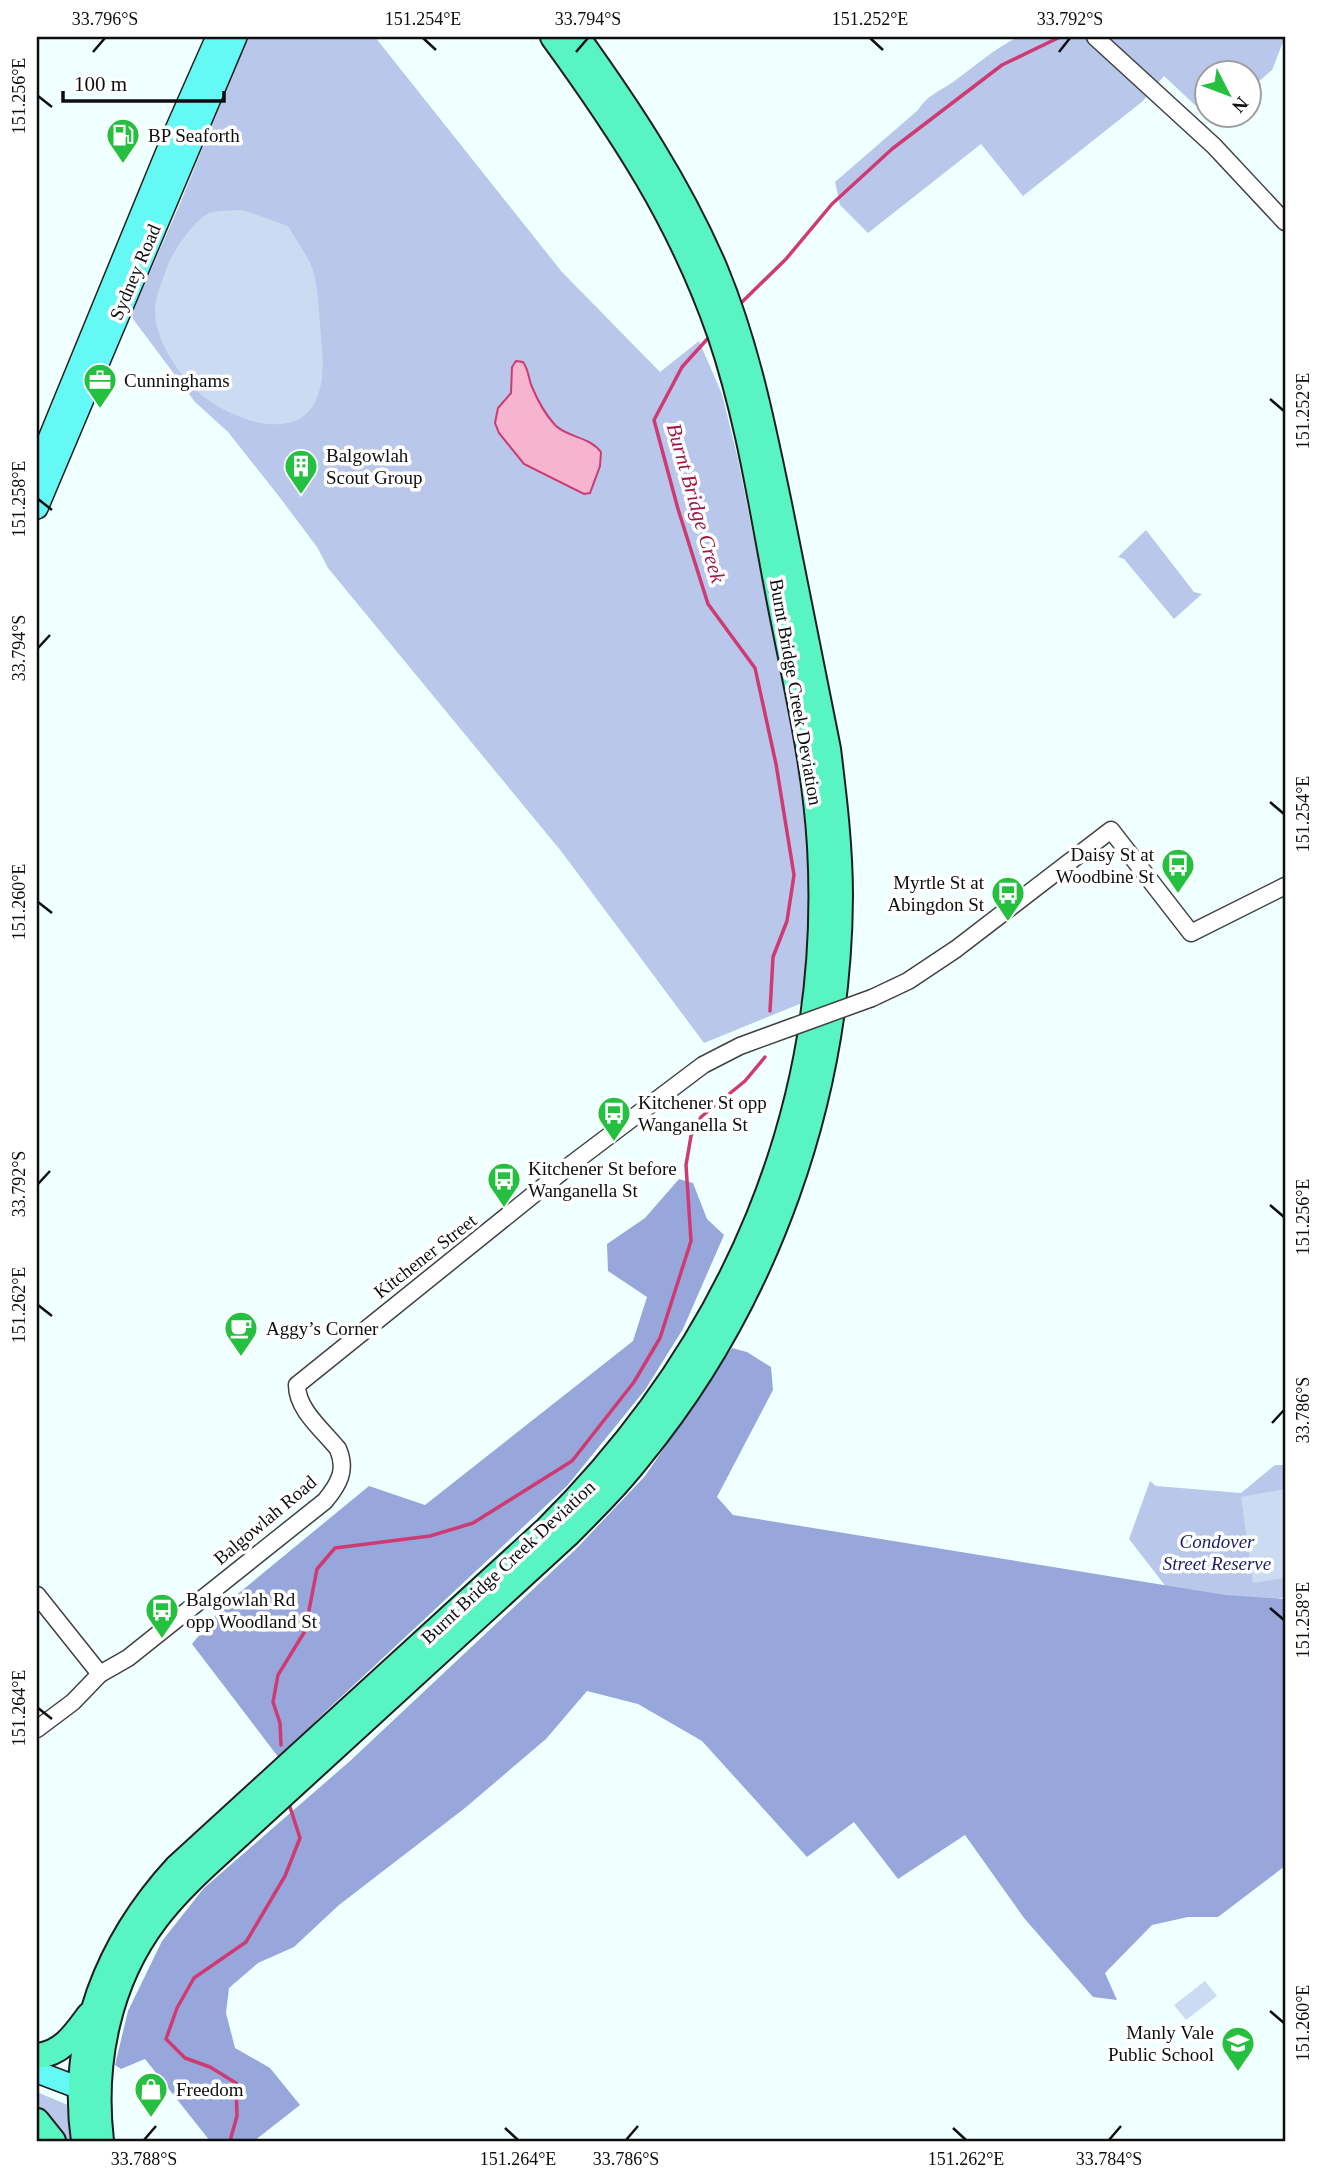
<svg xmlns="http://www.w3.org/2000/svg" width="1322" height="2178" font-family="'Times New Roman',serif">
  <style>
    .green { fill: #b9c7ea }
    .forest { fill: #98a7db }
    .pitch { fill: #cbdbf1 }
    .water { fill: #f7b4cf; stroke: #ce3a72; stroke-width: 2 }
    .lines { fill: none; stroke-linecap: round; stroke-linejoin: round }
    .stream { stroke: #ce3a72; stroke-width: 3.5 }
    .minor-casing { stroke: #414141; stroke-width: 19 }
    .major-casing { stroke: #1f1f1f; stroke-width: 24 }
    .highway-casing { stroke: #1f1f1f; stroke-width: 28 }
    .minor { stroke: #fff; stroke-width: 16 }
    .major { stroke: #65f9f6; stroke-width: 21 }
    .highway { stroke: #58f5c3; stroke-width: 24 }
    .minor-bridge-casing { stroke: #414141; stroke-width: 19; stroke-linecap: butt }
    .minor-bridge { stroke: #fff; stroke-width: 16 }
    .ticks { fill: none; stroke: #0e0e0e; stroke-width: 2.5 }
    .labels { text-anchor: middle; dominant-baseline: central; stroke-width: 7; stroke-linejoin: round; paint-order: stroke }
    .poi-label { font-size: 19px; fill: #0e0e0e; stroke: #fff; text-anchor: start }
    .street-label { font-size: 19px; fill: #0e0e0e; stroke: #fff }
    .park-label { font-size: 19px; font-style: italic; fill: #1f1e67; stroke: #fff }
    .water-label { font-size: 21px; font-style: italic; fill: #a21645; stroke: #fff }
    .neatline { fill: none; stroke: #0e0e0e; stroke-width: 2.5 }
    .ticks-label { font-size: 18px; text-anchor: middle; fill: #0e0e0e }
  </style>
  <rect width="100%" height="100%" fill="#f0ffff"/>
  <g class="green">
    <path d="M248 37H375L562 272 660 372 699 341 722 394 738 459 795 746 812 887 802 1003 704 1043 561 851 328 568 317 547 281 499 228 432 195 402 133 319 132 313 179 206Z"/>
    <path d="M1018 37H1285L1272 70 1249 90 1248 74H1206V116H1218L1212 121 1164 76 1143 101 1023 196 981 144 868 233 840 205 835 182 918 110C926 96 940 91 953 82 975 66 994 49 1018 37Z"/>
    <path d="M1146 530 1194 592 1202 594 1174 619 1124 559 1118 557Z"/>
    <path d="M1275 1465H1285V1597L1191 1619 1129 1539 1150 1481 1156 1486 1241 1493Z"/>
    <path d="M37 2092 70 2106 71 2141H59L37 2112Z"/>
  </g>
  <g class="forest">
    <path d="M679 1179 693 1183 707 1219 724 1235 683 1329 645 1390 567 1486 325 1712 279 1758 192 1644 223 1606 369 1486 425 1505 633 1341 647 1297 608 1271 607 1244 645 1218Z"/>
    <path d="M732 1348 747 1352 771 1367 773 1390 717 1497 733 1515 1225 1595 1285 1599V1866L1218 1917H1188L1152 1925 1105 1973 1117 2000 1093 1997 1024 1918 965 1835 898 1879 854 1822 807 1857 702 1741 638 1704 587 1691 546 1739 465 1808 339 1905 294 1947 258 1963 229 1988 226 2013 235 2048 270 2068 300 2105 254 2141H210L145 2059 121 2069 115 2065 128 2011 162 1941 204 1888 350 1761 577 1548 645 1476Z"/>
  </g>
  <g class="pitch">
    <path d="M243 210 288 226C297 242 312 260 315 278 319 297 319 317 321 336 323 358 325 380 316 400 295 447 223 416 196 390 178 373 161 347 156 322 152 304 160 287 166 270 171 254 191 224 206 215 214 209 233 211 243 210Z"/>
    <path d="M1285 1489V1578L1253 1583 1241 1497Z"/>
    <path d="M1205 1981 1217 1996 1186 2020 1174 2005Z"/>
  </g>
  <path class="water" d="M516 361 523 362C529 370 528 378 532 387 537 399 546 415 555 425 568 438 589 436 601 452L600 466 590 493 584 494 524 464 499 433 495 423 498 408 511 393 512 367Z"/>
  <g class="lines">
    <g class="stream">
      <path d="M739 305 786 259 832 204 892 149 1002 65 1060 37"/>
      <path d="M710 336 682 367 654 420 678 509 708 604 755 668 776 764 794 875 787 921 773 957 770 1011"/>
      <path d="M281 1745 280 1723 273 1702 278 1675 305 1631 317 1569 335 1548 430 1536 473 1523 572 1461 634 1382 660 1338 691 1241 686 1165 691 1136 701 1117 745 1081 765 1057"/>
      <path d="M230 2141 237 2116 236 2083 210 2067 185 2058 166 2039 177 2008 194 1978 246 1942 285 1876 300 1838 290 1807"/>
    </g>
    <defs>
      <g id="minor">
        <path d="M1095 37 1214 146 1285 222"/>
        <path d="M872 998 908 981 956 949 1111 830 1191 933 1285 886"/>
        <path d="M37 1595 100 1674"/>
        <path d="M37 1729 73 1702 100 1674 128 1658 325 1501C339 1484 347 1470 338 1449 323 1430 297 1410 297 1385L569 1166 703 1065 740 1046 792 1027"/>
      </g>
      <g id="major">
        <path d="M37 468 175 132 217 37"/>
        <path d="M37 508 236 37"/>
        <path d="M37 2072 82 2089"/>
      </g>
      <g id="highway">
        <path d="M37 2056C62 2054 75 2034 89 2015"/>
        <path d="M37 2121 53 2141"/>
        <path d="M84 2141C69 2038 108 1942 177 1867L547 1529C732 1345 835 1110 820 846 815 762 795 680 779 597 762 509 749 419 720 334 681 221 622 132 553 37"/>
        <path d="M101 2141C92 2064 108 1982 156 1919 173 1896 194 1876 215 1857L567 1535C592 1510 617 1485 639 1457 767 1301 839 1098 840 896 840 847 834 798 828 749 812 669 796 589 780 509 763 427 747 346 715 269 679 185 630 111 577 37"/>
      </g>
    </defs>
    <use href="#minor" class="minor-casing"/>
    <use href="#major" class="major-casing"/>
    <use href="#highway" class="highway-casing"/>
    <use href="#minor" class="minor"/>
    <use href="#major" class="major"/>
    <use href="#highway" class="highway"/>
    <defs>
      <path id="minor-bridge" d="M792 1027 872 998"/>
    </defs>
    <use href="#minor-bridge" class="minor-bridge-casing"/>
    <use href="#minor-bridge" class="minor-bridge"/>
  </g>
  <path class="ticks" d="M423 38 436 50M870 38 883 50M93 52 105 38M576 52 588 38M1059 52 1070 38M38 96 52 107M1270 399 1284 411M38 499 52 510M38 648 50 635M1270 802 1284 814M38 902 52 913M38 1184 50 1171M1270 1205 1284 1217M38 1305 52 1316M1272 1423 1284 1410M1270 1608 1284 1620M38 1708 52 1719M1270 2011 1284 2023M505 2128 518 2140M953 2128 966 2140M144 2140 156 2126M626 2140 638 2126M1109 2140 1121 2126"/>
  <defs>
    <symbol id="fuel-pin" viewBox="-11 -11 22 30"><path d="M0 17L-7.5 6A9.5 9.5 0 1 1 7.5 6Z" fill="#25c040" stroke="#fff"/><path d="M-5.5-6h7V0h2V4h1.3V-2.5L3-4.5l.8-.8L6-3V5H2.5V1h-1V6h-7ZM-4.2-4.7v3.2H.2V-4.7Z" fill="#fff"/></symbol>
    <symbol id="office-pin" viewBox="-11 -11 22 30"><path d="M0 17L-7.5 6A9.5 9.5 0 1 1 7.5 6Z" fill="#25c040" stroke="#fff"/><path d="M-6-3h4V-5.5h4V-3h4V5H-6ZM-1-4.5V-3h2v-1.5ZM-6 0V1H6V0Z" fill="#fff"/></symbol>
    <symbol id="building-pin" viewBox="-11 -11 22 30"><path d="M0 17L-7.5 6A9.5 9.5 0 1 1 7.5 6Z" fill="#25c040" stroke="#fff"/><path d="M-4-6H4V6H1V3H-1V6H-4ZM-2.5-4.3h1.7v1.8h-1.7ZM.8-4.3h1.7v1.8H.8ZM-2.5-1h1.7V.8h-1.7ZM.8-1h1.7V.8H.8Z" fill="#fff"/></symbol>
    <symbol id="bus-pin" viewBox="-11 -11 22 30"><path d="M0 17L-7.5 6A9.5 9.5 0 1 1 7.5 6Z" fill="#25c040" stroke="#fff"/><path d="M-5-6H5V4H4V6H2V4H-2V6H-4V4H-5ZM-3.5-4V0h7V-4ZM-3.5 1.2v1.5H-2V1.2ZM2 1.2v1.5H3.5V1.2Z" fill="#fff"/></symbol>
    <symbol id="cafe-pin" viewBox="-11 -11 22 30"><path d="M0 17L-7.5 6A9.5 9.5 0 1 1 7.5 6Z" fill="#25c040" stroke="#fff"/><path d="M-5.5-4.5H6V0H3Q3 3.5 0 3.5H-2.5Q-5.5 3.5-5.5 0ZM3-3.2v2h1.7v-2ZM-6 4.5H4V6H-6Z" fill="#fff"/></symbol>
    <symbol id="school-pin" viewBox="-11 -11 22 30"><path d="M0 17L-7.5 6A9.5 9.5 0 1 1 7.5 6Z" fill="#25c040" stroke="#fff"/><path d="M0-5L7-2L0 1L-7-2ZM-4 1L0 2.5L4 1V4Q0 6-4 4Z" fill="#fff"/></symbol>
    <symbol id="shop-pin" viewBox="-11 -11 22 30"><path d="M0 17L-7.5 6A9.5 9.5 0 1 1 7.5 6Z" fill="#25c040" stroke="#fff"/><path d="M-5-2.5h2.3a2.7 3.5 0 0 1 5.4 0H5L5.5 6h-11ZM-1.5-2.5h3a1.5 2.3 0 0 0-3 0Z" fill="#fff"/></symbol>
  </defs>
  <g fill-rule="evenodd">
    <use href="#fuel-pin" x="104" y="116" width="38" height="52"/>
    <use href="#office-pin" x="81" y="361" width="38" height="52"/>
    <use href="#building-pin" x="282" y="447" width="38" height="52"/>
    <use href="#bus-pin" x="1159" y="846" width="38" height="52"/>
    <use href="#bus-pin" x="989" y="874" width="38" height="52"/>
    <use href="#bus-pin" x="595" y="1094" width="38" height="52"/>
    <use href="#bus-pin" x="485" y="1160" width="38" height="52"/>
    <use href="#cafe-pin" x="222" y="1309" width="38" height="52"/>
    <use href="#bus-pin" x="143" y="1591" width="38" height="52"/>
    <use href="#school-pin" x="1219" y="2024" width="38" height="52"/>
    <use href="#shop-pin" x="132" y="2070" width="38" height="52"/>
  </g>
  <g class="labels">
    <g class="poi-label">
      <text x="148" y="135">BP Seaforth</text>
      <text x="124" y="380">Cunninghams</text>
      <text x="326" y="455">Balgowlah<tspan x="326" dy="22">Scout Group</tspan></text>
      <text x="1154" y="854" text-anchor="end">Daisy St at<tspan x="1154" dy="22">Woodbine St</tspan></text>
      <text x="984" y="882" text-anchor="end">Myrtle St at<tspan x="984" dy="22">Abingdon St</tspan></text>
      <text x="638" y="1102">Kitchener St opp<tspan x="638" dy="22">Wanganella St</tspan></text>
      <text x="528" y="1168">Kitchener St before<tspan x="528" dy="22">Wanganella St</tspan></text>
      <text x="266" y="1328">Aggy’s Corner</text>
      <text x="186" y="1599">Balgowlah Rd<tspan x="186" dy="22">opp Woodland St</tspan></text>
      <text x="1214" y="2032" text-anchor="end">Manly Vale<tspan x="1214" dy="22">Public School</tspan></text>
      <text x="176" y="2089">Freedom</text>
    </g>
    <g class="street-label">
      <text transform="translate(135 272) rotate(-67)">Sydney Road</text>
      <text transform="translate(796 692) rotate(80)">Burnt Bridge Creek Deviation</text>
      <text transform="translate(425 1256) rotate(-38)">Kitchener Street</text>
      <text transform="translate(265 1520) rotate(-40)">Balgowlah Road</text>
      <text transform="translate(508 1562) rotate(-43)">Burnt Bridge Creek Deviation</text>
    </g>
    <g class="park-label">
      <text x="1217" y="1541">Condover<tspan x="1217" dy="22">Street Reserve</tspan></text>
    </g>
    <g class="water-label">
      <text transform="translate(696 503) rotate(74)">Burnt Bridge Creek</text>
    </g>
  </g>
  <rect width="1322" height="2178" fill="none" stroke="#ffffff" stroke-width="77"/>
  <g transform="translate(1228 94) rotate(132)"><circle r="33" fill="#ffffff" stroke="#9f9f9f" stroke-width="2"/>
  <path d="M0-5L12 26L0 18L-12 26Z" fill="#25c040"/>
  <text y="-10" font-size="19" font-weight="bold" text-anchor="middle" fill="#0e0e0e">N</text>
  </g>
  <path d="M63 91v10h161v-10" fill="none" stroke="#0e0e0e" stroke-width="3.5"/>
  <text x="74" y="91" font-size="21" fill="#0e0e0e" stroke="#ffffff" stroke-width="5" paint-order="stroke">100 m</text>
  <rect x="38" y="38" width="1246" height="2102" class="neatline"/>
  <g class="ticks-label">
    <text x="105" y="25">33.796°S</text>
    <text x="423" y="25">151.254°E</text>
    <text x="588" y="25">33.794°S</text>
    <text x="870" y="25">151.252°E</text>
    <text x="1070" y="25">33.792°S</text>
    <text transform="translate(19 96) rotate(-90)" y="6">151.256°E</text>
    <text transform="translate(1303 411) rotate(-90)" y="6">151.252°E</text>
    <text transform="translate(19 499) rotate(-90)" y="6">151.258°E</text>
    <text transform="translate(19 648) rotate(-90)" y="6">33.794°S</text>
    <text transform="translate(1303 814) rotate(-90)" y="6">151.254°E</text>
    <text transform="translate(19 902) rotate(-90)" y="6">151.260°E</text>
    <text transform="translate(19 1184) rotate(-90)" y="6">33.792°S</text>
    <text transform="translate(1303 1217) rotate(-90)" y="6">151.256°E</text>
    <text transform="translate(19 1305) rotate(-90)" y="6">151.262°E</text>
    <text transform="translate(1303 1410) rotate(-90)" y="6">33.786°S</text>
    <text transform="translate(1303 1620) rotate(-90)" y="6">151.258°E</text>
    <text transform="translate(19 1708) rotate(-90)" y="6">151.264°E</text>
    <text transform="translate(1303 2023) rotate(-90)" y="6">151.260°E</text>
    <text x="144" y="2165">33.788°S</text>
    <text x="518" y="2165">151.264°E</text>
    <text x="626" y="2165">33.786°S</text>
    <text x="966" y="2165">151.262°E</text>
    <text x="1109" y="2165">33.784°S</text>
  </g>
</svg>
